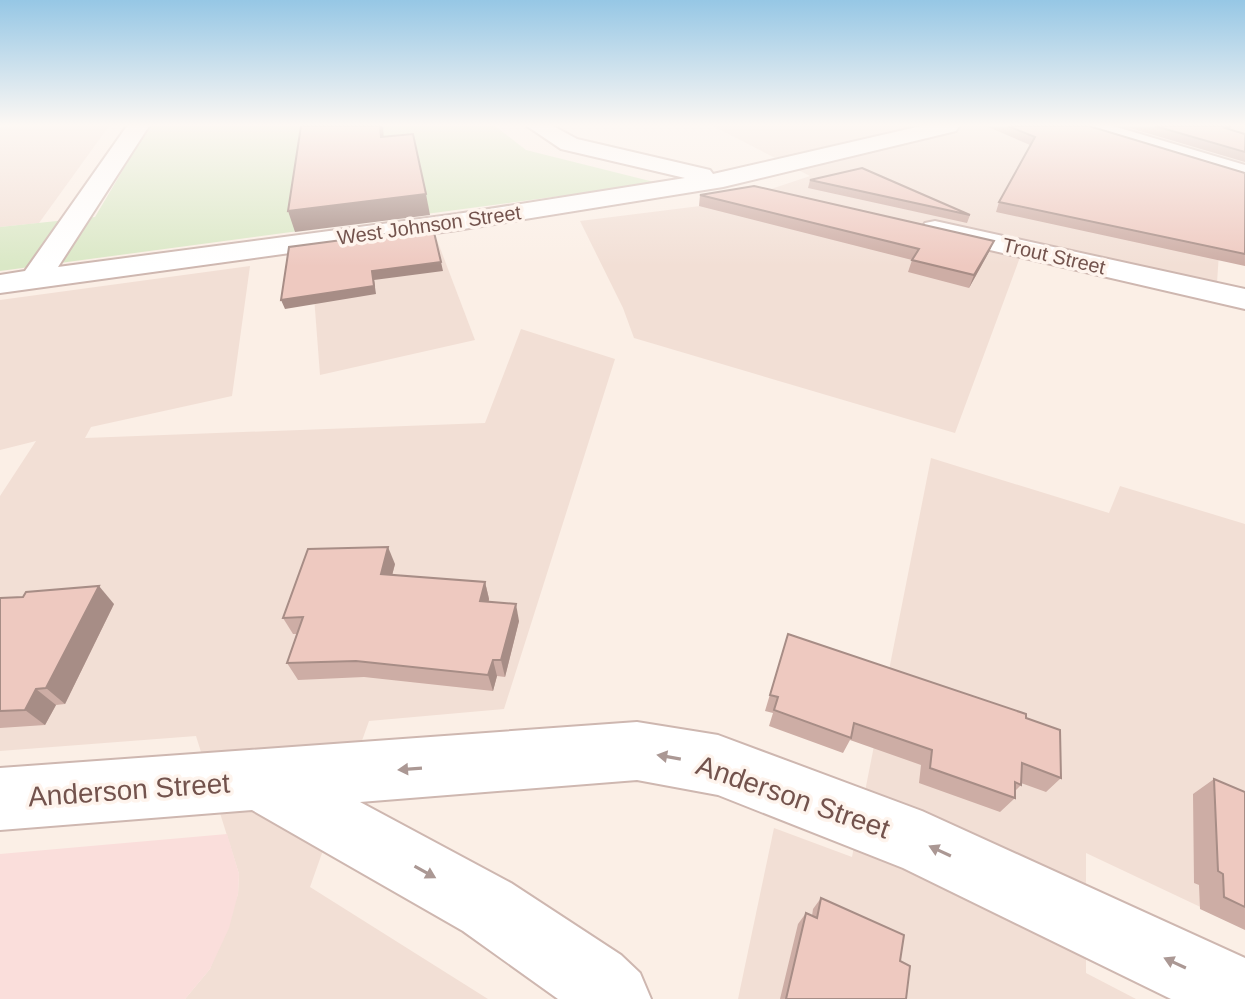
<svg xmlns="http://www.w3.org/2000/svg" width="1245" height="999" font-family="Helvetica,sans-serif">
  <style>
    .residential { fill: #f2dfd5 }
    .commercial { fill: #fadedb }
    .green { fill: #dae8c6 }
    .lines { fill: none; stroke-linecap: round; stroke-linejoin: round }
    .minor-casing { stroke: #ceb7b0; stroke-width: 4 }
    .minor { fill: #fff; fill-rule: evenodd }
    .wall { fill: #cdada5 }
    .shaded-wall { fill: #a78d86 }
    .building { fill: #eec9c0; stroke: #a78d86; stroke-width: 2 }
    .oneway { fill: #ab9894 }
    .labels { text-anchor: middle; dominant-baseline: central; stroke-width: 7; stroke-linejoin: round; paint-order: stroke }
    .far-street-label { font-size: 20px; fill: #73534d; stroke: #fef4ed }
    .near-street-label { font-size: 28px; fill: #73534d; stroke: #fef4ed }
  </style>
  <rect width="100%" height="100%" fill="#fbefe6"/>
  <g class="residential">
    <path d="M109 126 39 223 0 227V127Z"/>
    <path d="M713 126H1245V174L1221 223 1217 283 1026 241 955 433 634 338 623 308 580 221 732 202 810 176Z"/>
    <path d="M437 240 475 340 320 375 311 257Z"/>
    <path d="M250 266 232 396 91 427 85 438 485 423 521 329 615 359 504 709 369 721 310 887 488 999H185L210 969 238 894 239 874 196 736 0 751V496L36 441 0 450V300Z"/>
    <path d="M931 458 1109 513 1120 486 1245 524V928L1086 853V973L1136 999H738L774 828 852 857Z"/>
  </g>
  <path class="commercial" d="M227 834 239 874 238 894 229 928 210 969 185 999H0V854Z"/>
  <path class="green" d="M149 126H495L526 150 658 183 0 271V227L95 217Z"/>
  <g class="lines">
    <defs>
      <g id="minor">
        <path d="M127 126H149L58 267 457 214 685 178 561 149 527 126H553L577 139 710 170 713 174 921 126H959L956 131 723 187 457 230 0 293V275L25 271Z"/>
        <path d="M1080 126H1113L1245 165V180L1083 131Z"/>
        <path d="M935 221 1245 289V309L925 235 921 229 925 223Z"/>
        <path d="M637 722 718 735 922 811 1245 958V999H1171L903 868 718 795 637 780 360 802 511 883 621 955 640 973 651 999H558L463 931 252 810 0 830V768Z"/>
      </g>
    </defs>
    <use href="#minor" class="minor-casing"/>
    <use href="#minor" class="minor"/>
  </g>
  <g class="wall">
    <path d="M986 126H1089L1245 173V266L996 212 999 202 1030 145Z"/>
    <path d="M1123 126H1230V129L1245 134V162Z"/>
    <path d="M810 180 970 215 967 223 808 188Z"/>
    <path d="M700 195 994 241 989 252 969 288 908 272 912 260 699 206Z"/>
    <path d="M395 564 392 575 485 582 489 599V602L519 621 505 677 497 676 493 691 364 677 298 680 287 663 297 634H293L283 618Z"/>
    <path d="M0 598 114 604 65 704 56 705 45 725 0 728Z"/>
    <path d="M788 634 1026 718 1061 778 1046 792 1021 783V785L1015 791V798L1000 812 919 783 921 765 850 740 843 753 769 726 773 713 765 711Z"/>
    <path d="M1214 779 1245 792V930L1200 909 1199 885 1194 883 1193 794Z"/>
    <path d="M821 898 900 961 906 999H780L798 924 806 913 812 916 813 909Z"/>
  </g>
  <g class="shaded-wall">
    <path d="M380 126H383L385 156 381 137Z"/>
    <path d="M426 194 430 215 295 232 288 211Z"/>
    <path d="M994 241 989 252 969 288 974 275Z"/>
    <path d="M441 262 443 271 374 280 376 294 285 309 281 300 372 271Z"/>
    <path d="M388 547 395 564 388 591 381 574Z"/>
    <path d="M485 582 489 599 484 618 480 601Z"/>
    <path d="M99 586 114 604 65 704 46 688Z"/>
    <path d="M516 604 519 621 505 677 501 660Z"/>
    <path d="M493 660 497 676 493 691 488 675Z"/>
    <path d="M36 689 56 705 45 725 25 710Z"/>
  </g>
  <g class="building">
    <path d="M301 126H380L381 137 413 134 426 194 288 211Z"/>
    <path d="M1008 126H1089L1245 173V254L999 202 1035 137Z"/>
    <path d="M1155 126H1231L1225 128 1245 134V152Z"/>
    <path d="M862 168 970 215 810 180Z"/>
    <path d="M754 186 994 241 974 275 912 260 919 249 700 195Z"/>
    <path d="M433 228 441 262 372 271 374 286 281 300 289 247Z"/>
    <path d="M388 547 381 574 485 582 480 601 516 604 501 660H493L488 675 356 661 287 663 303 617 283 618 308 549Z"/>
    <path d="M99 586 46 688 36 689 25 710 0 711V598L23 597 26 592Z"/>
    <path d="M788 634 1026 714V718L1060 730 1061 778 1022 763 1021 785 1015 782V798L930 768 932 750 854 723 851 738 774 710 778 697 770 695Z"/>
    <path d="M1214 779 1245 792V907L1224 897 1223 874 1218 871Z"/>
    <path d="M821 898 904 935 900 961 910 966 906 999H786L806 913 817 918Z"/>
  </g>
  <defs><path id="oneway-solid" d="M-6-.8H1V-3.2L6.5 0L1 3.2V.8H-6Z" transform="scale(2)"/></defs>
  <g class="oneway">
    <use href="#oneway-solid" transform="translate(669 757) rotate(-170)"/>
    <use href="#oneway-solid" transform="translate(410 769) rotate(176)"/>
    <use href="#oneway-solid" transform="translate(940 851) rotate(-155)"/>
    <use href="#oneway-solid" transform="translate(425 872) rotate(29)"/>
    <use href="#oneway-solid" transform="translate(1175 963) rotate(-155)"/>
  </g>
  <linearGradient id="sky" x2="0" y2="1"><stop stop-color="#96c7e5"/><stop offset="0.47" stop-color="#fdf8f4"/><stop offset="1" stop-color="#fdf8f4" stop-opacity="0"/></linearGradient>
  <rect width="1245" height="266" fill="url(#sky)"/>
  <g class="labels">
    <g class="far-street-label">
      <text transform="translate(429 225) rotate(-8)">West Johnson Street</text>
      <text transform="translate(1054 256) rotate(13)">Trout Street</text>
    </g>
    <g class="near-street-label">
      <text transform="translate(129 790) rotate(-4)">Anderson Street</text>
      <text transform="translate(793 797) rotate(19)">Anderson Street</text>
    </g>
  </g>
</svg>
